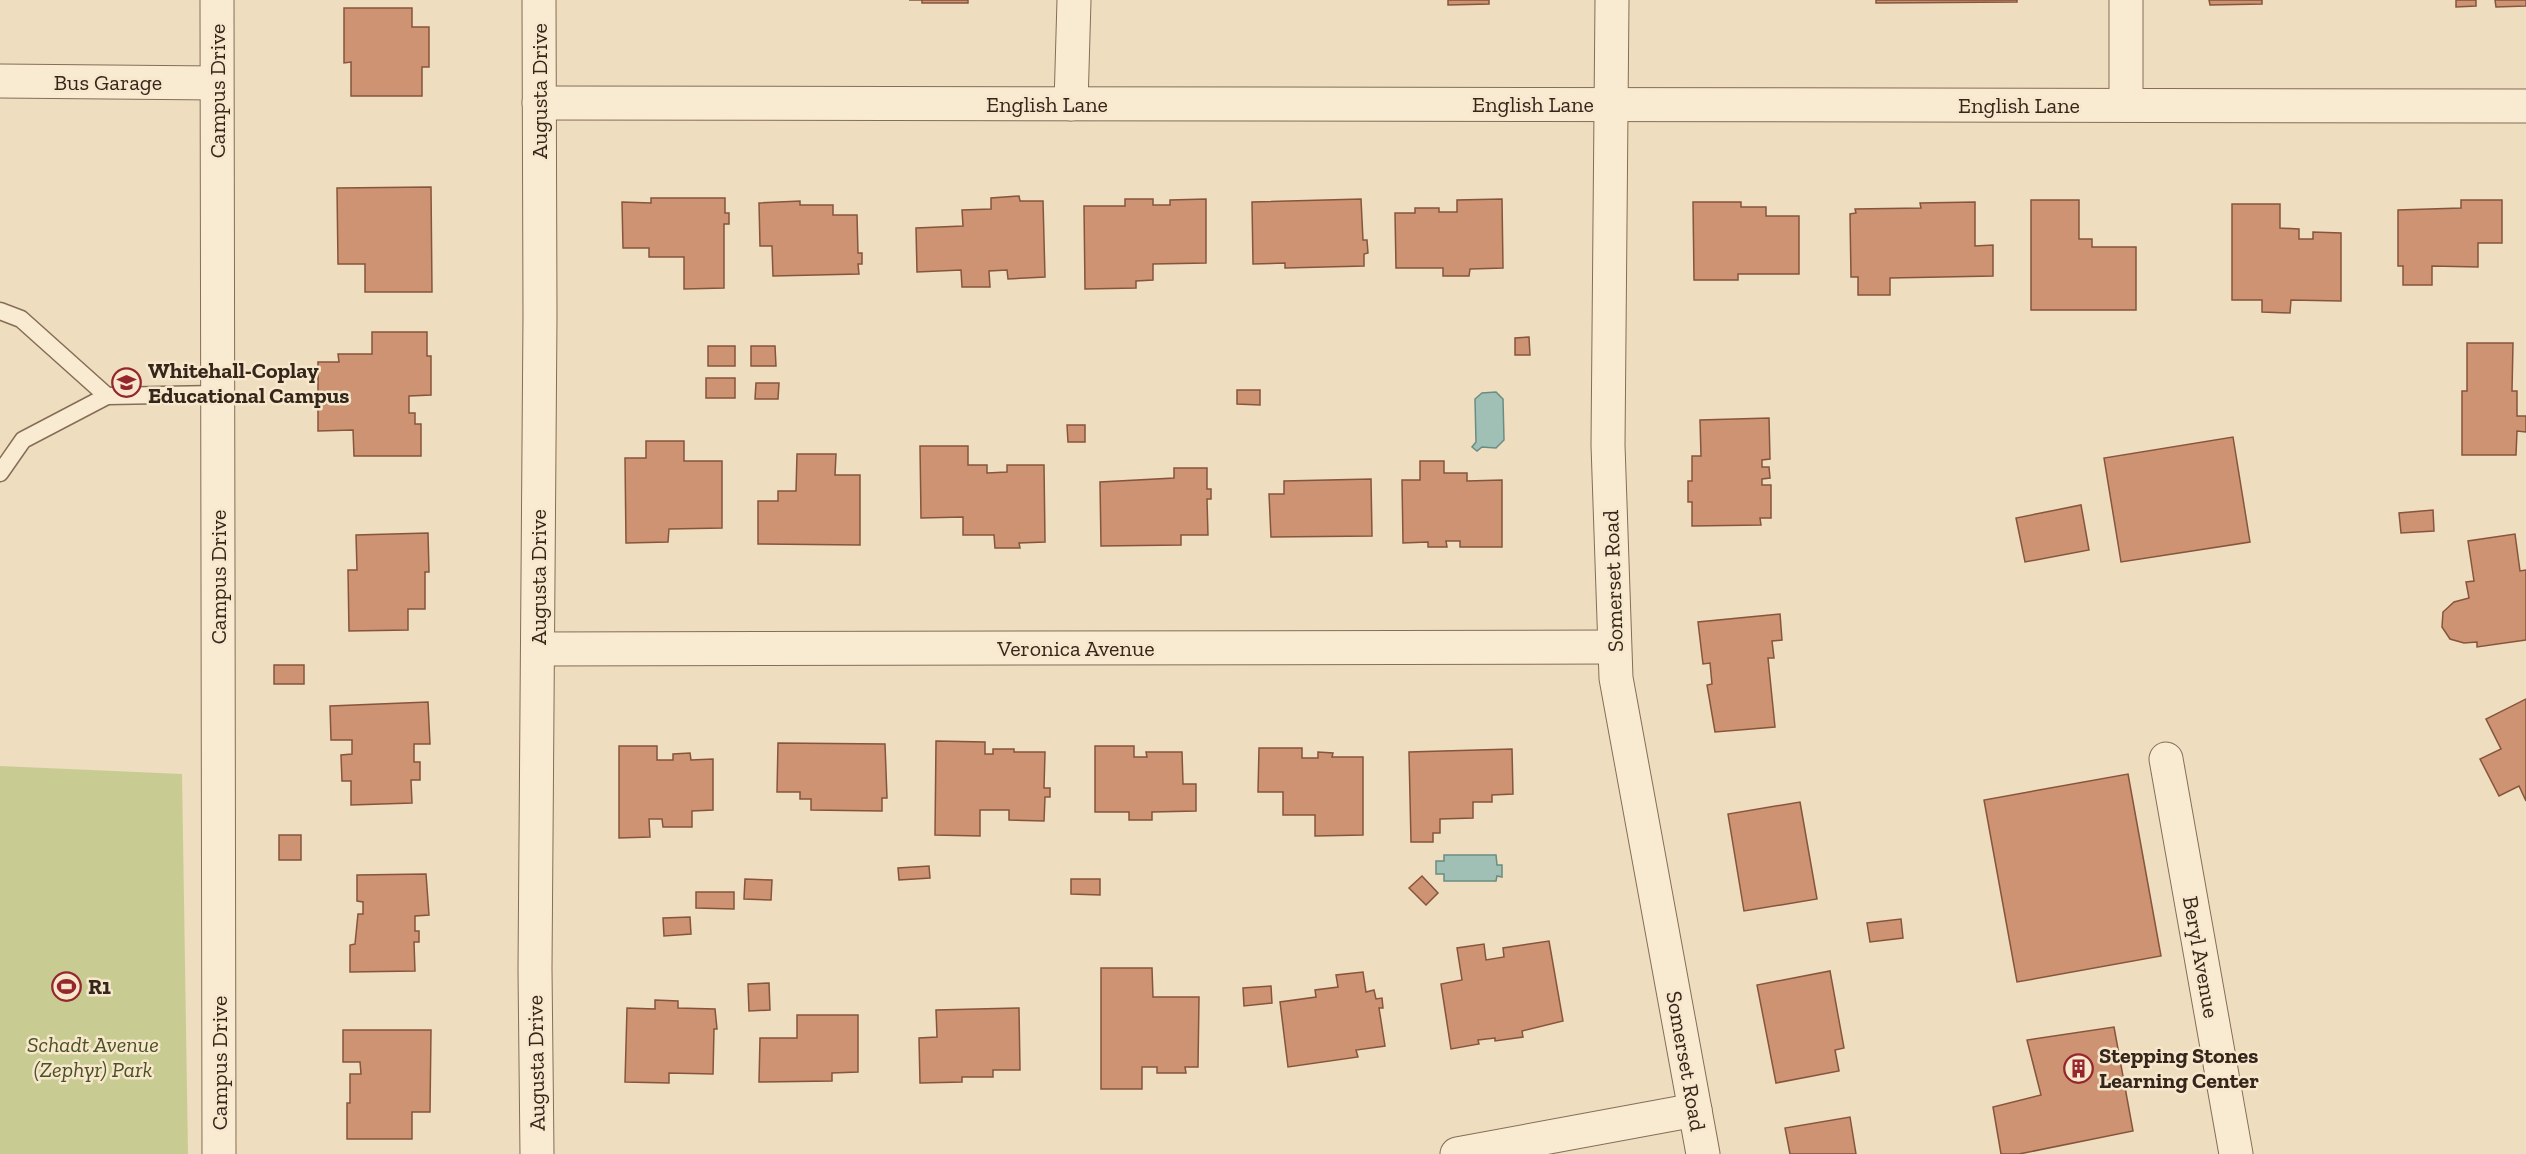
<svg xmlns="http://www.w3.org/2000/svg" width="2526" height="1154" font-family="'Zilla Slab',serif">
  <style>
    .green { fill: #c9cc92 }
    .water { fill: #a1c0b5; stroke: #698d82; stroke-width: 1.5 }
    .building { fill: #cd9373; stroke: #86553c; stroke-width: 1.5 }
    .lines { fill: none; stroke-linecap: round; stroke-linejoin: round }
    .lane-casing { stroke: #866d56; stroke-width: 19 }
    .street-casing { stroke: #866d56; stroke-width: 35 }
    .lane { stroke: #f9ebd1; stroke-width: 16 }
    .street { stroke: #f9ebd1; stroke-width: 33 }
    .labels { text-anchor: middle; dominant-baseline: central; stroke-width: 5; stroke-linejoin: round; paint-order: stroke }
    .street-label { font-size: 22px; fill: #35261b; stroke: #f6e7cd }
    .poi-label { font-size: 22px; font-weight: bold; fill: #35261b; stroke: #f6e7cd; text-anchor: start }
    .park-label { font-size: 22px; font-style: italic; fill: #495222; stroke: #f6e7cd }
  </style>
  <rect width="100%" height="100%" fill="#eeddbe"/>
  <path class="green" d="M0 766 182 774 188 1154H0Z"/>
  <g class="water">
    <path d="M1496 392 1503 399 1504 440 1496 448 1482 447 1477 451 1472 447 1476 442 1475 399 1482 393Z"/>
    <path d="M1444 855H1496L1497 865H1502V877L1497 876 1496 881H1444V874H1436V861H1444Z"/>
  </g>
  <g class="building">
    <path d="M909 0H968V3H922V0Z"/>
    <path d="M1448 0H1489V4L1448 5Z"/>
    <path d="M1876 0H2017V2L1876 3Z"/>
    <path d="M2209 0H2262V4L2210 5Z"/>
    <path d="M2456 0H2476V6L2456 7Z"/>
    <path d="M2495 0H2526V6L2496 7Z"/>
    <path d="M344 8H412V27H429V67H422V96H351V62L344 63Z"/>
    <path d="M431 187 432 292H365V264H338L337 188Z"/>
    <path d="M1019 196 1020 201H1043L1045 277 1008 279 1007 270 989 271 990 287H962L961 270 917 272 916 228 963 226 962 210 991 209V198Z"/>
    <path d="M651 198H725V213H729V224H724V288L684 289V257H649V248H623L622 202 651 203Z"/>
    <path d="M1125 199H1153V205H1170V200L1206 199V263L1153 264V280L1136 281V288L1085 289 1084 206H1125Z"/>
    <path d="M1361 199 1363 240H1367L1368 253 1364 254V266L1285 268V263L1253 264 1252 202Z"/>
    <path d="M1502 199 1503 268 1470 269 1469 276H1443V268H1396L1395 213H1415V208H1439V212H1457V200Z"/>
    <path d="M2031 200H2079V239H2092V247H2136V310H2031Z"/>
    <path d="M2461 200H2502V243H2478V267L2432 266V285H2403V266H2398V210L2461 208Z"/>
    <path d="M800 201V205H833V215H857L858 253H862V264H858L859 274 773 276 772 246H760L759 203Z"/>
    <path d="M1693 202H1741V207H1766V216H1799V274H1738V280H1694Z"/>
    <path d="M1975 202V246L1993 245V276L1890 278V295H1858V277H1851L1850 214 1856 213 1855 209 1921 208 1920 203Z"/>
    <path d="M2232 204H2280V228L2299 229V239H2313V232L2341 233V301L2291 300 2290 313 2262 312V300H2232Z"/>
    <path d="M372 332H427V356H431V395L409 396V413H415V424H421V456H354L353 430 318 431V362H339L338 354H372Z"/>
    <path d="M1529 337 1530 355H1515V338Z"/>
    <path d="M2467 343H2513L2512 391H2517V416H2526V432L2517 431 2516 455H2462V391H2467Z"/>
    <rect x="708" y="346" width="27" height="20"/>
    <path d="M751 346H775L776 366H751Z"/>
    <rect x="706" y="378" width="29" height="20"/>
    <path d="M756 383H779L778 399H755Z"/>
    <path d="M1237 390H1260V405L1237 404Z"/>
    <path d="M1769 418 1770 459 1762 460V467H1769L1770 478 1762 479V485H1771V518H1760L1761 525 1692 526V502H1688V481H1692V456H1701L1700 420Z"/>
    <path d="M1067 425H1085V442H1068Z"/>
    <path d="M2233 437 2250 542 2121 562 2104 458Z"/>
    <path d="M646 441H684V461H722V528L669 529 668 542 626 543 625 458H646Z"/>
    <path d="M920 446H968V465H987V473L1007 472V465H1044L1045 542 1019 543 1020 548H995L994 535H963V517L921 518Z"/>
    <path d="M797 454H836L835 475H860V545L758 544V501H778V491H796Z"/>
    <path d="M1420 461H1444V473H1467V481L1502 480V547H1460V541H1446L1447 547H1428V542L1403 543 1402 480H1420Z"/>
    <path d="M1174 468H1207V489H1211V499H1207L1208 535H1181V545L1101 546 1100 482 1174 478Z"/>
    <path d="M1371 479 1372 536 1271 537 1269 494H1284V481Z"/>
    <path d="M2081 505 2089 550 2025 562 2016 518Z"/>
    <path d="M2433 510 2434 531 2401 533 2399 513Z"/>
    <path d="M428 533 429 572H425V609H408V630L349 631 348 570H357L356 535Z"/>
    <path d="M2515 534 2520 571 2526 570V640L2477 647V642L2464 643 2450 639 2442 627 2443 612 2454 602 2469 598 2466 582 2474 581 2468 541Z"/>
    <path d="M1780 614 1782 640 1772 641 1774 658H1768L1775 727 1715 732 1707 685 1712 684 1710 663 1703 664 1698 622Z"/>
    <rect x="274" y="665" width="30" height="19"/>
    <path d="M2526 699V801L2519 786 2499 796 2480 759 2501 749 2486 719Z"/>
    <path d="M428 702 430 744H414V762H420V780H411L412 803 351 805V781H342L341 755 352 754V740H331L330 706Z"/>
    <path d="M936 741 985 742V754H993V749H1014V752H1045L1044 788H1050V797H1045L1044 821 1009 820V810H980V836L935 835Z"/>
    <path d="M778 743 885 744 887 798H882V811L811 810V799H800V792H777Z"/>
    <path d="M619 746H657V760H673V754L690 753 691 760 713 759V810L692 811V827H663L662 819H649L650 837 619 838Z"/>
    <path d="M1095 746H1134V757H1147L1146 752H1182L1183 784H1196V811L1152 812V820H1129V812H1095Z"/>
    <path d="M1259 748H1302V758H1318V752L1333 753 1332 757H1363V835L1315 836V815H1283V792H1258Z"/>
    <path d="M1512 749 1513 794 1492 795V802H1473V818L1440 819V833H1433V842H1411L1409 752Z"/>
    <path d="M2128 774 2161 956 2017 982 1984 800Z"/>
    <path d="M1800 802 1817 899 1744 911 1728 814Z"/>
    <rect x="279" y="835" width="22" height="25"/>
    <path d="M929 866 930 878 899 880 898 868Z"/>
    <path d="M426 874 429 915 415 916V931H419V942H414L415 971 350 972V945L355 944 358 914H363V902L357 901V875Z"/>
    <path d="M1422 876 1438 893 1426 905 1409 888Z"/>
    <path d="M745 879 772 880 771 900 744 899Z"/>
    <path d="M1071 879H1100V895L1071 894Z"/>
    <path d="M696 892H734V909L696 908Z"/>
    <path d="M690 917 691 934 664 936 663 918Z"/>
    <path d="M1901 919 1903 938 1870 942 1867 923Z"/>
    <path d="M1549 941 1563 1021 1522 1031 1523 1037 1495 1041V1038L1478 1040 1479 1044 1451 1049 1441 984 1462 980 1457 948 1484 944 1486 960 1504 957 1503 948Z"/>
    <path d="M1101 968H1152L1153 997H1199L1198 1067H1185L1186 1073H1157V1067H1142V1089H1101Z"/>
    <path d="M1830 971 1844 1048 1835 1050 1839 1071 1776 1083 1757 985Z"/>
    <path d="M1363 972 1366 992 1374 990 1376 999 1382 998 1383 1008H1379L1385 1046 1356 1050 1358 1057 1288 1067 1280 1002 1316 997 1315 990 1338 987 1336 975Z"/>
    <path d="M769 983 770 1010 749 1011 748 984Z"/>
    <path d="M1271 986 1272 1003 1244 1006 1243 988Z"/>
    <path d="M655 1000 678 1001V1008L715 1009 717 1029H714L713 1074 669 1073V1083L625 1082 627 1008 655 1009Z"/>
    <path d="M1019 1008 1020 1070H993V1077H962V1082L920 1083 919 1038 937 1037 936 1010Z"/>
    <path d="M797 1015H858V1072L832 1073V1081L759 1082 760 1038H797Z"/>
    <path d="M2114 1027 2133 1131 2019 1154H2001L1993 1107 2041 1095 2027 1040Z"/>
    <path d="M343 1030H431L430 1112H412V1139H347V1103H350V1074H361L360 1062H343Z"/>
    <path d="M1850 1117 1856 1154H1790L1785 1128Z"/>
  </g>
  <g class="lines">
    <defs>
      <g id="lane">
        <path d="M0 311 21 319 107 396"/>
        <path d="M0 473 23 440 107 396 217 394"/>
      </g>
      <g id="street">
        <path d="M217 0 219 1154"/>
        <path d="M1612 0 1608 445 1616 678 1703 1154"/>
        <path d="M2126 0V105"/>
        <path d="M0 81 216 83"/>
        <path d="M539 103 2526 106"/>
        <path d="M1071 104 1074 0"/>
        <path d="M538 649 1614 647"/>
        <path d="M2166 759 2236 1154"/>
        <path d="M537 1154 535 969 540 316 539 0"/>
        <path d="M1457 1154 1695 1110"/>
      </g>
    </defs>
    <use href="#lane" class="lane-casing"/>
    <use href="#street" class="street-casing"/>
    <use href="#lane" class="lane"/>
    <use href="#street" class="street"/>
  </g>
  <defs>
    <symbol id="school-ring" viewBox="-11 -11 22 22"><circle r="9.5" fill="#f6e7cd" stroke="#96262d" stroke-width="1.5"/><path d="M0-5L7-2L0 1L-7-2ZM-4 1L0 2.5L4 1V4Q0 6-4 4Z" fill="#96262d"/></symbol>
    <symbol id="stadium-ring" viewBox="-11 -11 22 22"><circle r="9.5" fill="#f6e7cd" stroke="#96262d" stroke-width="1.5"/><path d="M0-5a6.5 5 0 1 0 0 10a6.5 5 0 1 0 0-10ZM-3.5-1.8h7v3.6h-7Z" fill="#96262d"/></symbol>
    <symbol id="building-ring" viewBox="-11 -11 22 22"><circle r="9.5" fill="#f6e7cd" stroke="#96262d" stroke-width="1.5"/><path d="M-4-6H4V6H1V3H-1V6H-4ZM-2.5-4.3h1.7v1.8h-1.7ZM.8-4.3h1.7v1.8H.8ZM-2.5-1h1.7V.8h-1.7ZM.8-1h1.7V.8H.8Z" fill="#96262d"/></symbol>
  </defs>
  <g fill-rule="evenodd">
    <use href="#school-ring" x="110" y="366" width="33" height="33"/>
    <use href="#stadium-ring" x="50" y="970" width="33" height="33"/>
    <use href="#building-ring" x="2062" y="1052" width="33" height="33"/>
  </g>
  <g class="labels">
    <g class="street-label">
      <text x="108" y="82">Bus Garage</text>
      <text transform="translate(217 91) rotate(-90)">Campus Drive</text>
      <text transform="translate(539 91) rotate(-90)">Augusta Drive</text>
      <text x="1047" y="104">English Lane</text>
      <text x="1533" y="104">English Lane</text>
      <text x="2019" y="105">English Lane</text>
      <text transform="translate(218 577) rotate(-90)">Campus Drive</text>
      <text transform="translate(538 577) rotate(-90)">Augusta Drive</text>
      <text transform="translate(1613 581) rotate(-92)">Somerset Road</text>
      <text x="1076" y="648">Veronica Avenue</text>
      <text transform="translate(2201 957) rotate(80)">Beryl Avenue</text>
      <text transform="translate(1686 1061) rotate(80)">Somerset Road</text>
      <text transform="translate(219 1063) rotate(-90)">Campus Drive</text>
      <text transform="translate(536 1063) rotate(-91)">Augusta Drive</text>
    </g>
    <g class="poi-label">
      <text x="148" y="370">Whitehall-Coplay<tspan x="148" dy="25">Educational Campus</tspan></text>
      <text x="88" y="986">R1</text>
      <text x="2099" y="1055">Stepping Stones<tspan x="2099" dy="25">Learning Center</tspan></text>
    </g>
    <g class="park-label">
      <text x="93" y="1044">Schadt Avenue<tspan x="93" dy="25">(Zephyr) Park</tspan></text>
    </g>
  </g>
</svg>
